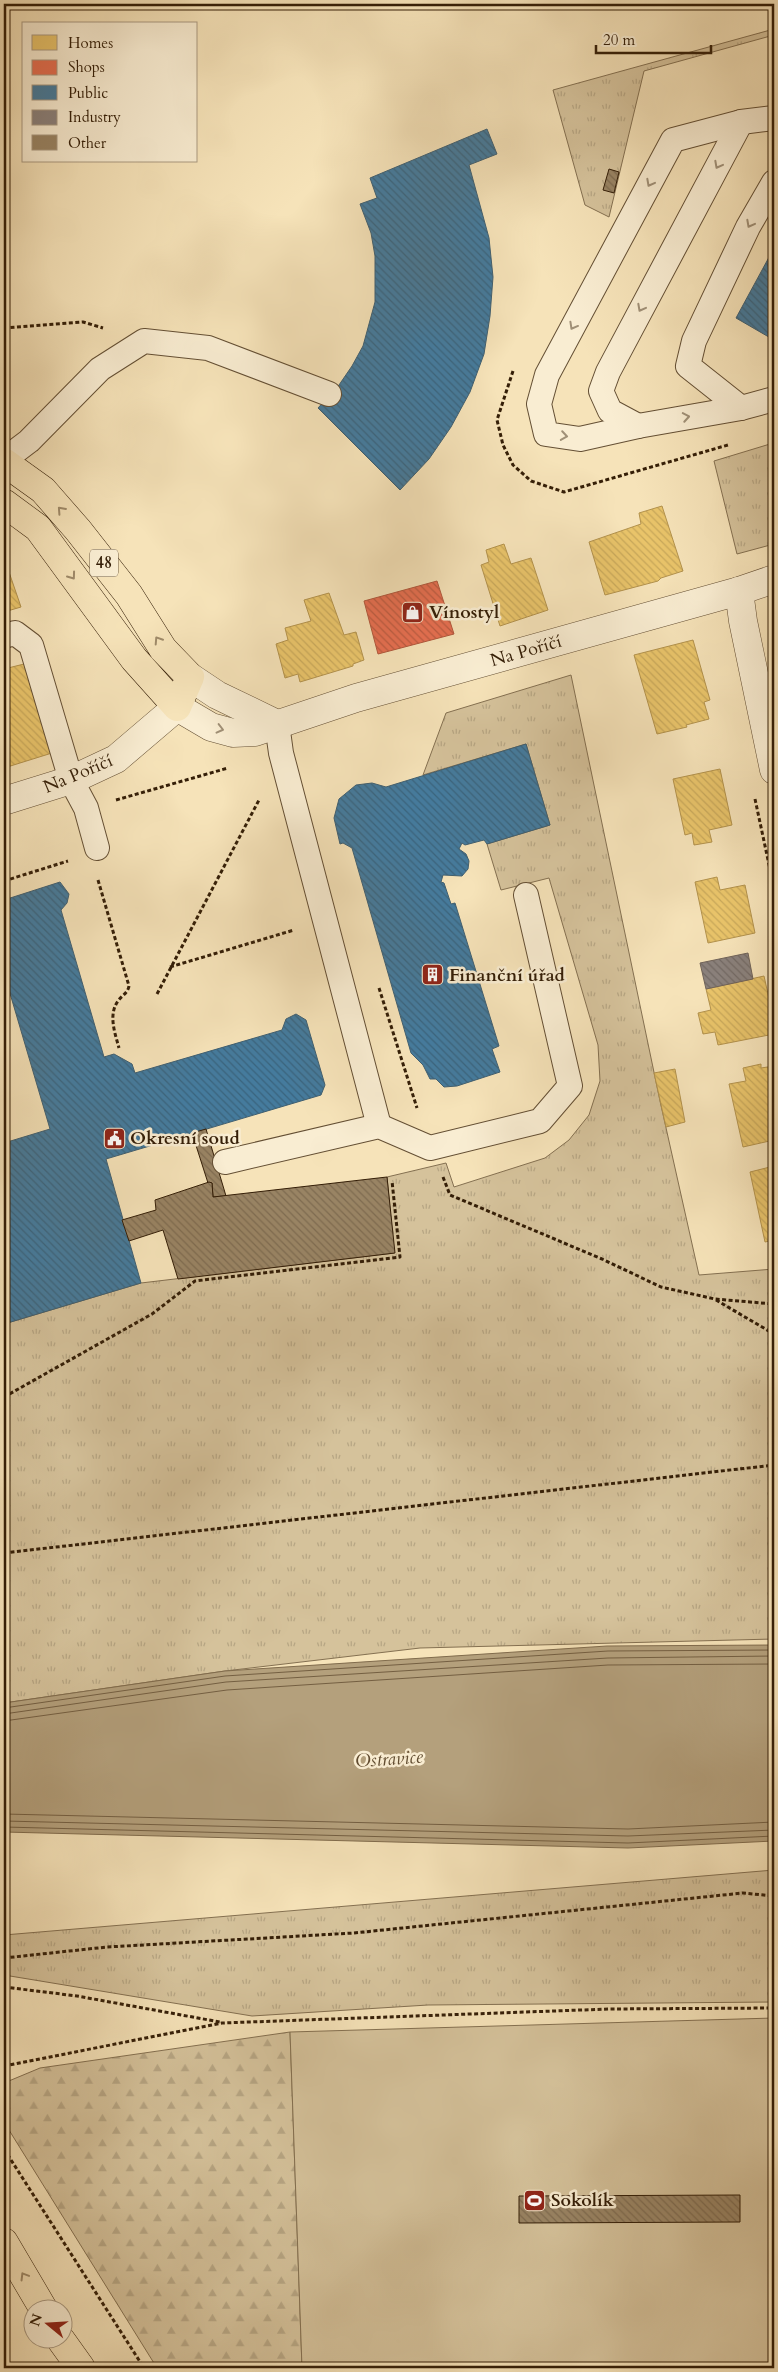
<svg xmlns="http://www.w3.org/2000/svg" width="778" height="2372" font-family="Cardo,serif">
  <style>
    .grass { fill: url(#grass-tufts); stroke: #847051 }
    .forest { fill: url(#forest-firs); stroke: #847051 }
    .pitch { fill: #d5c29b; stroke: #847051 }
    .water { fill: #b4a07c; stroke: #816c4d }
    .homes { fill: url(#homes-back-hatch); stroke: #b3924c }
    .shops { fill: url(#shops-back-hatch); stroke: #b1573b }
    .public { fill: url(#public-back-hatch); stroke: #405f70 }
    .industry { fill: url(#industry-back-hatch); stroke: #706359 }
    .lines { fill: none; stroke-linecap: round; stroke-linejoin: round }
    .shore { stroke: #745f42; stroke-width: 1 }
    .building { fill: url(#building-back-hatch); stroke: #341e07 }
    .service-casing { stroke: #644f34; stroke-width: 26 }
    .minor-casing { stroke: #644f34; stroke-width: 29 }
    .primary-casing { stroke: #341e07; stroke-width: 29 }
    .path { stroke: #341e07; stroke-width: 3; stroke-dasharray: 4 2.5; stroke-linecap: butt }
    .service { stroke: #f9edd2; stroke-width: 24 }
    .minor { stroke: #f9edd2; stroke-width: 28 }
    .primary { stroke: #f6e3b9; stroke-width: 28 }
    .oneway { stroke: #a09077 }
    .oneway2 { stroke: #9f8a69 }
    .labels { text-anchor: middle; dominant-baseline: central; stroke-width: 5; stroke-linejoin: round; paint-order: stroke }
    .shield { fill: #f9edd2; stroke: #6f5c44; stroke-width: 1 }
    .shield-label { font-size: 16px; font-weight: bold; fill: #341e07 }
    .poi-label { font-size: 18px; font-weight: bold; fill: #341e07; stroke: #f9edd2; text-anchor: start }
    .street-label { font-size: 18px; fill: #341e07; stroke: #f9edd2 }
    .water-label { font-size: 19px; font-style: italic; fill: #614c30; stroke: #f9edd2 }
  </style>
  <defs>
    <pattern id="grass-tufts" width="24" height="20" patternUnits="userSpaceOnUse" patternTransform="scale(1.25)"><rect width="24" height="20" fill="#d5c29b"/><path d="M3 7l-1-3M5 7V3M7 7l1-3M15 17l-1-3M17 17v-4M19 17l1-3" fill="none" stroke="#b7a684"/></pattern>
    <pattern id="forest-firs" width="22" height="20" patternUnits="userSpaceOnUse" patternTransform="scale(1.25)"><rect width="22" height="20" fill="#d5c29b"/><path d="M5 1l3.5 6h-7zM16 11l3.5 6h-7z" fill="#b7a684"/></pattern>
    <pattern id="homes-back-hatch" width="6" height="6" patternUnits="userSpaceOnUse" patternTransform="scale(1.25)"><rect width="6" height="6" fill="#e9c46a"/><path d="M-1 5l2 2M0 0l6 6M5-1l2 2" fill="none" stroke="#c8a85a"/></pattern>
    <pattern id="shops-back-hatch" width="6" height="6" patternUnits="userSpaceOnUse" patternTransform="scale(1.25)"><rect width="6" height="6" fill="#e76f51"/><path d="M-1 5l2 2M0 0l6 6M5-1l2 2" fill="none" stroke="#bc5b41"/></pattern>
    <pattern id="public-back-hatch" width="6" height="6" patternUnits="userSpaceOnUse" patternTransform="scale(1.25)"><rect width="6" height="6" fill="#457b9d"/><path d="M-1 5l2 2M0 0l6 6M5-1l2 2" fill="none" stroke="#3a647e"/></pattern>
    <pattern id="industry-back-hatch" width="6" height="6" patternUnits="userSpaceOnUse" patternTransform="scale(1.25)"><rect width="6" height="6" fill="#8a817c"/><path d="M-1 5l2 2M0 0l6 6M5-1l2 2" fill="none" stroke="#726964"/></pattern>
    <pattern id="building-back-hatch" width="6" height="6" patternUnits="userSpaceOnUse" patternTransform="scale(1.25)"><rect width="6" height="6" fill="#998464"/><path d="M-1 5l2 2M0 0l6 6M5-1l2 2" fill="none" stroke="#7e6b50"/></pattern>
  </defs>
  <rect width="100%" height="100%" fill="#f6e3b9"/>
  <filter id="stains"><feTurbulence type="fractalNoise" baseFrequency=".004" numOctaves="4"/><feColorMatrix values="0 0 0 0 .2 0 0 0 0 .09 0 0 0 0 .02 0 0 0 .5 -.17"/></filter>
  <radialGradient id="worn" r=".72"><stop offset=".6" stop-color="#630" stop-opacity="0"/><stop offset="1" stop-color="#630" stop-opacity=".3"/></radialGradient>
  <g class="grass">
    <path d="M774 29V35L644 71 609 217 585 205 553 90Z"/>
    <path d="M770 444 774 445V544L737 554 714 461Z"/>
    <path d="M571 675 660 1101 699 1275 774 1269V1639L420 1648 225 1671 4 1703V1324L141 1283 394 1253 387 1177 446 1163 454 1187 545 1158 569 1140 589 1115 600 1081 598 1045 549 878 501 890 487 844 550 825 526 744 423 775 446 713Z"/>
    <path d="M774 1870V2002L428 2005 252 2016 4 1975V1935Z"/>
  </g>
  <path class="forest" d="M290 2032 302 2368H157L4 2122V2083L40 2068Z"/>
  <path class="pitch" d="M774 2018V2368H302L290 2032Z"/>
  <path class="water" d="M774 1645V1841L628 1848 4 1832V1703L225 1671 607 1646Z"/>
  <g class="homes">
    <path d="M662 506 683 571 661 578 658 581 605 595 589 542 641 524 639 513Z"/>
    <path d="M504 544 511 564 531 558 548 610 500 626 481 565 489 562 486 550Z"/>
    <path d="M4 564 9 572 21 607 4 612Z"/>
    <path d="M329 593 344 635 356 632 364 660 353 664V666L300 682 298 674 285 678 276 644 288 640 285 628 311 621 304 600Z"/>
    <path d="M693 640 710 700 704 702 709 719 686 725 687 727 657 734 634 655Z"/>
    <path d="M28 663 52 753 4 768V669Z"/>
    <path d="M720 769 732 825 709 830 712 842 694 845 692 833 685 835 673 779Z"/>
    <path d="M717 877 720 890 745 885 755 933 708 943 695 882Z"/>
    <path d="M764 976 774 1021V1034L718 1045 715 1032 703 1034 698 1013 711 1010 706 989Z"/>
    <path d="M761 1064V1068L774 1066V1140L743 1147 729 1084 746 1081 743 1068Z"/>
    <path d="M675 1069 685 1122 666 1127 654 1073Z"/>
    <path d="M774 1166V1240L765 1242 750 1172Z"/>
  </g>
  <path class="shops" d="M437 581 454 634 378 654 364 601Z"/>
  <g class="public">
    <path d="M487 129 497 154 469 165 489 238 493 277 490 316 484 354 470 392 451 427 429 459 400 490 318 408 339 385 352 366 363 346 375 302V256L371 233 360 204 377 198 370 178Z"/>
    <path d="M774 248V340L736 318Z"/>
    <path d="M526 744 550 825 487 844 484 840 465 845 462 843 459 849 466 854 469 861 468 869 462 876 443 875 441 882 444 883 451 904 455 903 499 1046 492 1049 500 1072 457 1086 444 1087 436 1079H430L423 1065 411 1053 352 848 343 843 340 844 334 818 339 799 356 785 372 783 386 787Z"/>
    <path d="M60 882 69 894 67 903 61 910 104 1057 114 1054 132 1064 135 1073 282 1030 286 1019 296 1014 306 1020 325 1085 321 1095 106 1159 141 1283 4 1324V1143L50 1129 4 973V900Z"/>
  </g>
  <path class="industry" d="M748 953 753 979 706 989 700 963Z"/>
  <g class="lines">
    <g class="shore">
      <path d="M4 1708 225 1676 608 1651 774 1650"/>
      <path d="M4 1714 226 1682 608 1658 774 1656"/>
      <path d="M4 1721 227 1690 608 1665 774 1664"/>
      <path d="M4 1814 628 1829 774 1822"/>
      <path d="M4 1821 628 1836 774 1830"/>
      <path d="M4 1827 628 1843 774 1836"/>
    </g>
  </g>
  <g class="building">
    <path d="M609 169 619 172 614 193 603 190Z"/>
    <path d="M206 1129 226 1196 213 1197 212 1183H208L192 1133Z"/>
    <path d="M387 1177 395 1253 178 1279 163 1230 129 1241 122 1220 156 1210 155 1200 209 1182 212 1183 213 1197Z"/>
    <path d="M740 2195V2222L519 2223V2196Z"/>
  </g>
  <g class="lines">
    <defs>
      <g id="service">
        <path d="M774 118 741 122 673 140 547 375 539 404 546 434 580 439 638 426 741 408 774 399"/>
        <path d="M741 408 688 366 694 341 748 227 774 182"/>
        <path d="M638 426 610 411 601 391 608 372 741 122"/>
        <path d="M4 460 29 441 100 369 144 341 208 348 329 394"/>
        <path d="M4 636 15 633 31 645 71 780 86 808 97 848"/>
        <path d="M277 724 281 753 379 1126"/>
        <path d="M225 1162 379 1126 430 1148 540 1121 570 1086 526 895"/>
      </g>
      <g id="minor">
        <path d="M739 591 743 621 774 770"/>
        <path d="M190 677 217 695 277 724"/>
        <path d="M4 801 71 780 116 759 177 707 211 727 233 733 255 732 356 698 739 591 774 579"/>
      </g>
      <g id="primary">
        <path d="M4 462 43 490 78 530 129 595 163 649 190 677 177 707 134 659 38 528 4 503"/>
        <path d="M4 2242 44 2310"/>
        <path d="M61 2340 81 2368"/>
      </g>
    </defs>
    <use href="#service" class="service-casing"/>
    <use href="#minor" class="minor-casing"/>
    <use href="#primary" class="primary-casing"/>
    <g class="path">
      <path d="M4 328 83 322 103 328"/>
      <path d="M513 371 497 420 503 445 513 465 531 481 564 492 728 445"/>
      <path d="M755 799 774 888"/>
      <path d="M116 800 228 768"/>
      <path d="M98 880 129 986C128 993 122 995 118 1001 108 1015 115 1033 119 1048"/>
      <path d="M4 881 68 861"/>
      <path d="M170 967 294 930"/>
      <path d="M379 988 417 1108"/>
      <path d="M157 994 259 800"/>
      <path d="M443 1177 450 1195 602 1259 661 1287 715 1299 774 1304"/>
      <path d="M716 1300 774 1334"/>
      <path d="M4 1397 152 1314 195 1281 400 1257 392 1181"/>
      <path d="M4 1553 774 1465"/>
      <path d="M4 1958 107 1947 354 1933 743 1893 774 1896"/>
      <path d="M4 1987 77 1996 220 2022"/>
      <path d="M4 2066 222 2023 609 2009 774 2008"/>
      <path d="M4 2149 144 2368"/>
    </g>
    <use href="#service" class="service"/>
    <use href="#minor" class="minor"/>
    <use href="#primary" class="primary"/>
  </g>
  <defs><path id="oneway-chevron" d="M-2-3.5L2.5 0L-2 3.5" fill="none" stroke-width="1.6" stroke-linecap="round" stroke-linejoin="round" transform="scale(1.25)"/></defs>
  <g class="oneway">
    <use href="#oneway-chevron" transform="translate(718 165) rotate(118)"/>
    <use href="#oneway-chevron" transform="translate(650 183) rotate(118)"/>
    <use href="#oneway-chevron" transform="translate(750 224) rotate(118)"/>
    <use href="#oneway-chevron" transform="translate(641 308) rotate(118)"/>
    <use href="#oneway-chevron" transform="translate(573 326) rotate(119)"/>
    <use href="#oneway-chevron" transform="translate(686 417) rotate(-10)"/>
    <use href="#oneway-chevron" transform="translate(564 436) rotate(9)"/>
    <use href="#oneway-chevron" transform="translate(220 729) rotate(14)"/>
  </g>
  <g class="oneway2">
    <use href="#oneway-chevron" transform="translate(61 510) rotate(-132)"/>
    <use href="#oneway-chevron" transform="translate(72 576) rotate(54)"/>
    <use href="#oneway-chevron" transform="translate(158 640) rotate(-123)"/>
    <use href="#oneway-chevron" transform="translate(24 2276) rotate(-121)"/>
  </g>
  <defs>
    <symbol id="shop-square" viewBox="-11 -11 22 22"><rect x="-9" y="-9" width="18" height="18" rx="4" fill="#8f2418" stroke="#f9edd2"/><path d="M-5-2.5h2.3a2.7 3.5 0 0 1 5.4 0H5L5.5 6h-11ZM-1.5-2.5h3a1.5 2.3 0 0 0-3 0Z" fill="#fff"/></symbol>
    <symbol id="building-square" viewBox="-11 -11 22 22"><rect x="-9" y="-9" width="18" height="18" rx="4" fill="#8f2418" stroke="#f9edd2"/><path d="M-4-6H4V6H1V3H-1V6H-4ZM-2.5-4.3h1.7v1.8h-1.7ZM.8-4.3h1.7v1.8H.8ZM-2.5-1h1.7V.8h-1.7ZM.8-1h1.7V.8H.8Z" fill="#fff"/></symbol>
    <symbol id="civic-square" viewBox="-11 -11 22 22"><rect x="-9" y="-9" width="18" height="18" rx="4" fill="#8f2418" stroke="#f9edd2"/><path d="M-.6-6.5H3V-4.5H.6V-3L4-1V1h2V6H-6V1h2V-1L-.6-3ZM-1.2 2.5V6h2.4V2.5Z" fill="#fff"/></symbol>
    <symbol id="stadium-square" viewBox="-11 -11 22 22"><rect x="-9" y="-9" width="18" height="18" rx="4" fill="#8f2418" stroke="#f9edd2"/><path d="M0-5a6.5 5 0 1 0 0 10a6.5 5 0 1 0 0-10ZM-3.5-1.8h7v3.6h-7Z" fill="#fff"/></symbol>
  </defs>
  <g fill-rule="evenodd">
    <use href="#shop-square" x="400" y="600" width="25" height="25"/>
    <use href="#building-square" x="420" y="962" width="25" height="25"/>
    <use href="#civic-square" x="102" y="1126" width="25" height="25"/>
    <use href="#stadium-square" x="522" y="2188" width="25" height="25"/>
  </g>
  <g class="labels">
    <rect class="shield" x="90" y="549.5" width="28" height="27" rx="4"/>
    <g class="shield-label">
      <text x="104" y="563">48</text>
    </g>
    <g class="poi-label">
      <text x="429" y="612">Vínostyl</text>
      <text x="449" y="975">Finanční úřad</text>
      <text x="130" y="1138">Okresní soud</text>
      <text x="551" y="2200">Sokolík</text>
    </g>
    <g class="street-label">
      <text transform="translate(526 651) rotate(-16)">Na Poříčí</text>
      <text transform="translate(78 774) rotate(-23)">Na Poříčí</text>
    </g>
    <g class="water-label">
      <text transform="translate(389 1759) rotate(-4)">Ostravice</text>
    </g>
  </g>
  <rect width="778" height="2372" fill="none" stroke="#f6e3b9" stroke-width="20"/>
  <rect x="5" y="5" width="768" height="2362" fill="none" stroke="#341e07" stroke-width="2.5"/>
  <rect x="10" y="10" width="758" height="2352" fill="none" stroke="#341e07"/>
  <rect x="22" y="22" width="175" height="140" fill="#f9edd2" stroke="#aa9a81"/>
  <rect x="32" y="35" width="25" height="15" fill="#e9c46a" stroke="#aa9a81"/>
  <text x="68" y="48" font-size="15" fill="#341e07">Homes</text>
  <rect x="32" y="60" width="25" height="15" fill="#e76f51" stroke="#aa9a81"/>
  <text x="68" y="72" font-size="15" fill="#341e07">Shops</text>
  <rect x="32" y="85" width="25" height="15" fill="#457b9d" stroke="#aa9a81"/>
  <text x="68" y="98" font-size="15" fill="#341e07">Public</text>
  <rect x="32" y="110" width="25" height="15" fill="#8a817c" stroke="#aa9a81"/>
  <text x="68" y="122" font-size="15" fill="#341e07">Industry</text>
  <rect x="32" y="135" width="25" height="15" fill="#998464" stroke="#aa9a81"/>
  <text x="68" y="148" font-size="15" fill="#341e07">Other</text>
  <g transform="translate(48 2324) rotate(288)"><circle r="24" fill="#f9edd2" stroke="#aa9a81"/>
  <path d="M0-4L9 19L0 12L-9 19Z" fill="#8f2418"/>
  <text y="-8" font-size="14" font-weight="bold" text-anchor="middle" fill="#341e07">N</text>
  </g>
  <path d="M596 45v8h115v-8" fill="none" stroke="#341e07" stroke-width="2.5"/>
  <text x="603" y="45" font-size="15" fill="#341e07" stroke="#f9edd2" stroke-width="4" paint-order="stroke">20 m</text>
  <rect width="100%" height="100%" filter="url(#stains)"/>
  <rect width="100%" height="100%" fill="url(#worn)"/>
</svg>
